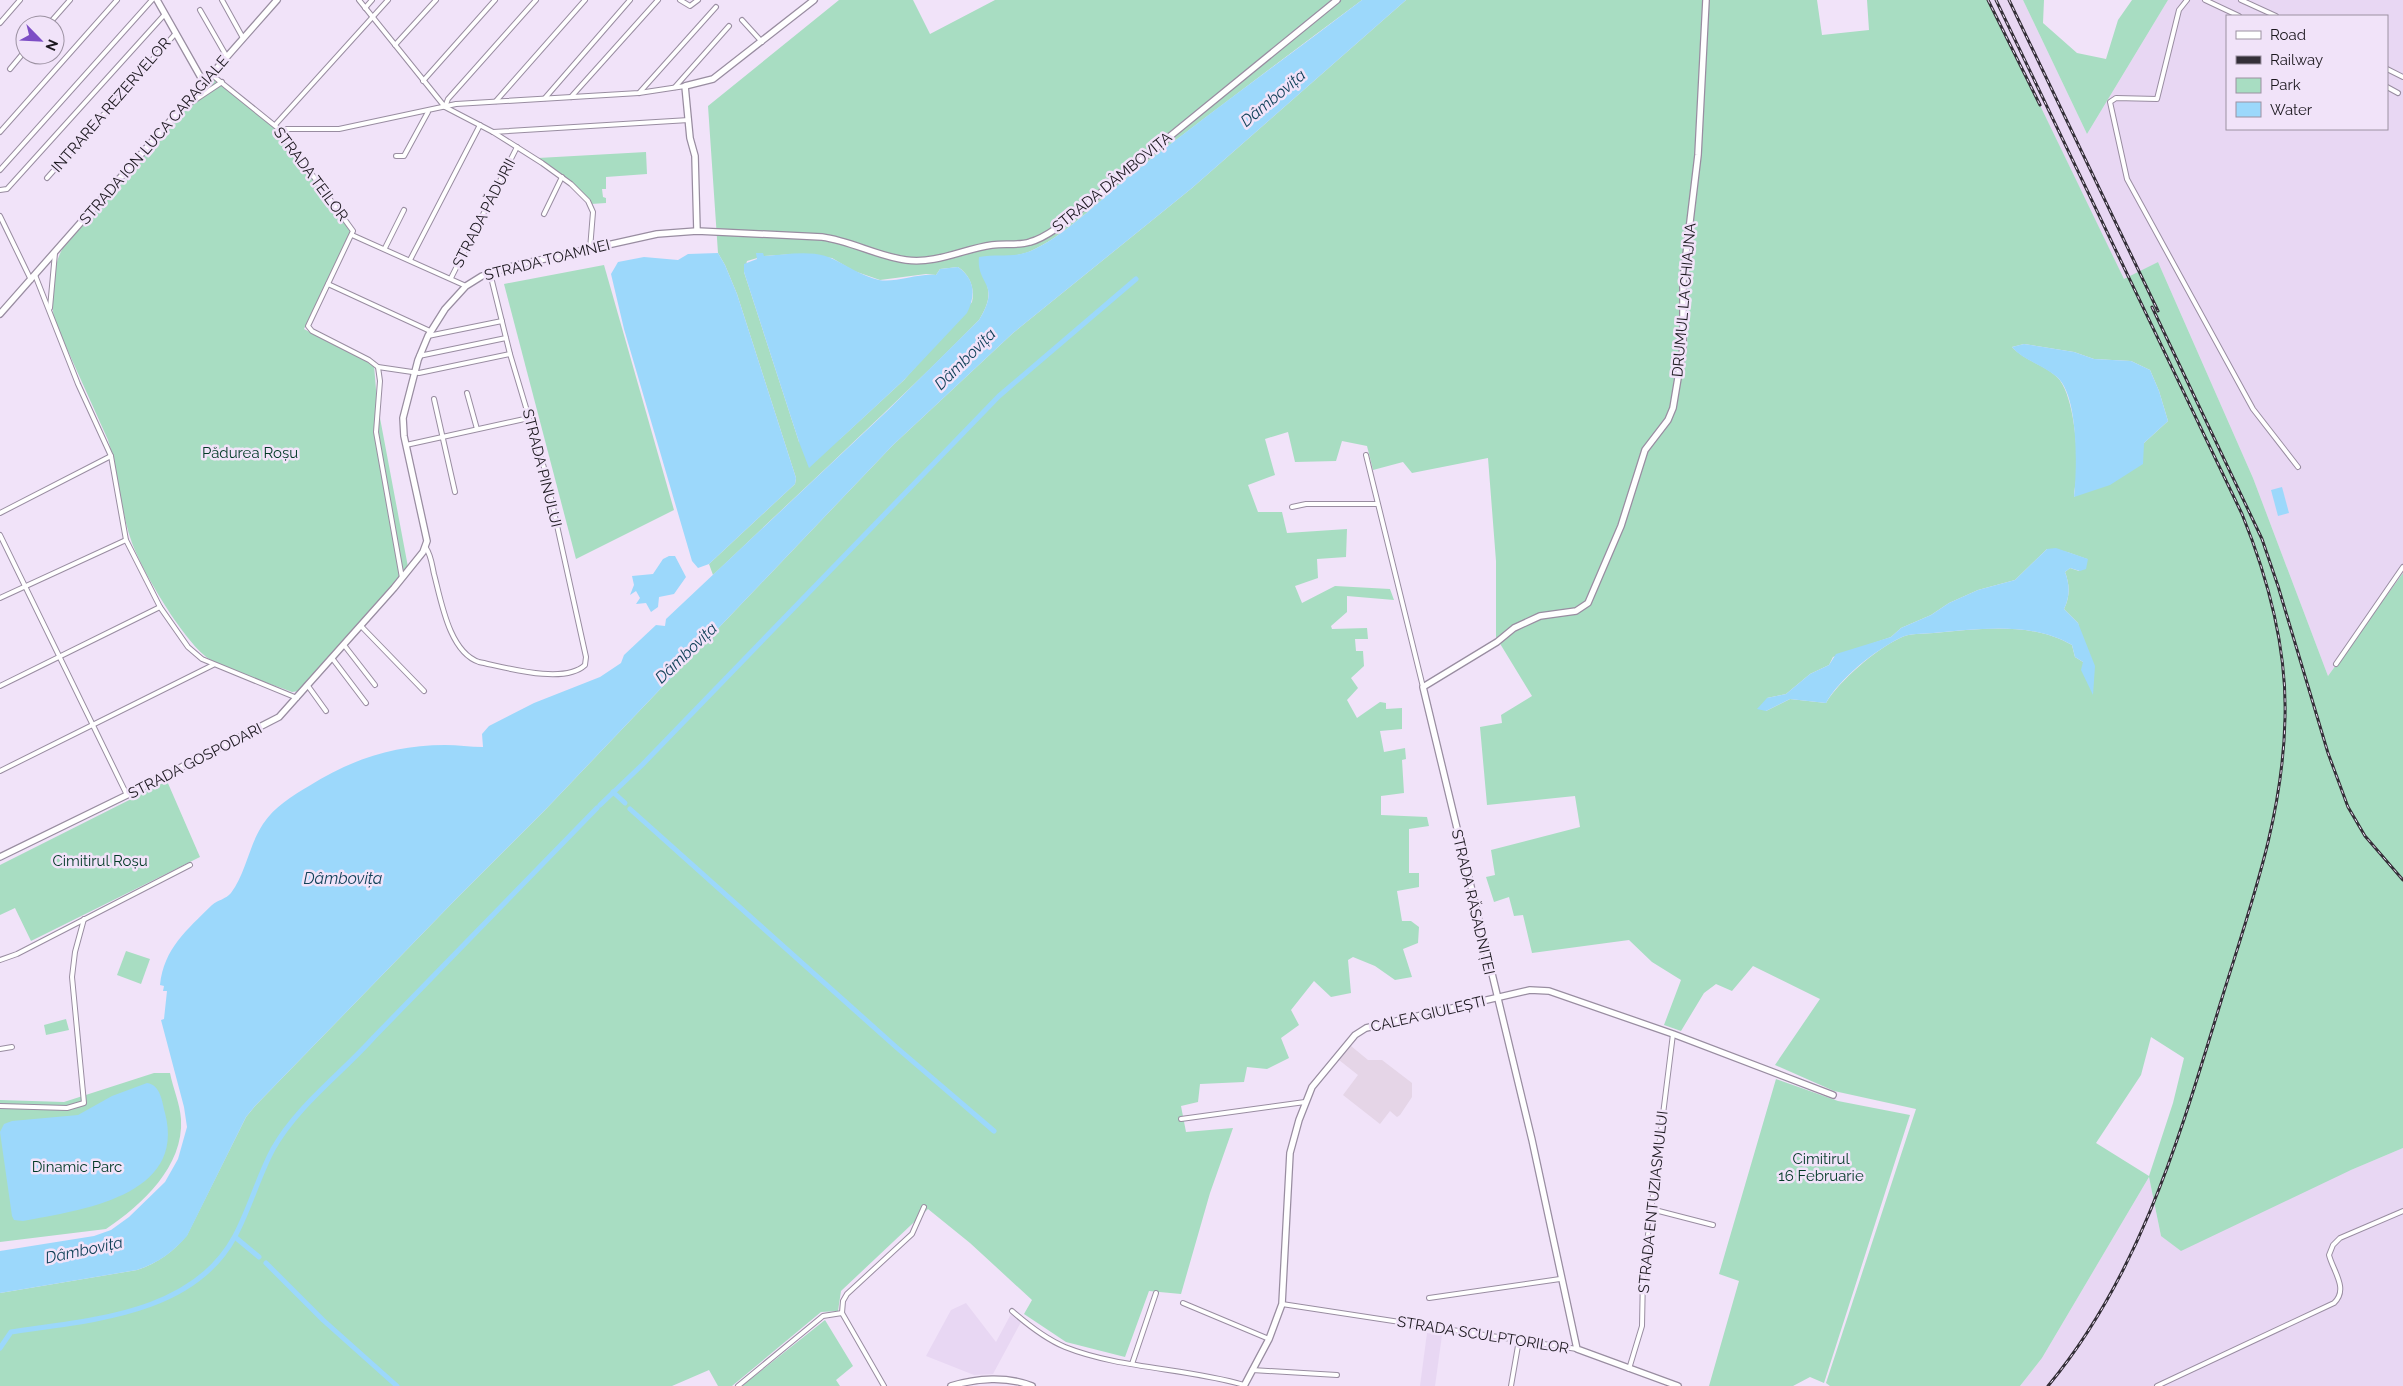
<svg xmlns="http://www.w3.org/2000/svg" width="2403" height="1386" font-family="Raleway,sans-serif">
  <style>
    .built { fill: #e8d7f3; fill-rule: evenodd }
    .education { fill: #e5d5e7 }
    .green { fill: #a8ddc2; fill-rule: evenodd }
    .water { fill: #9cd8fb }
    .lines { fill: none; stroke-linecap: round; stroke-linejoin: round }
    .canal { stroke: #9cd8fb; stroke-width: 5 }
    .street-casing { stroke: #998da1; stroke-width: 6 }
    .secondary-casing { stroke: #998da1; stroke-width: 8 }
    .street { stroke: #fff; stroke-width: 4 }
    .secondary { stroke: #fff; stroke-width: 5.5 }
    .rail-casing { stroke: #342f38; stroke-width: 3 }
    .rail { stroke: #f1e3f9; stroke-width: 1; stroke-dasharray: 4; stroke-linecap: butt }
    .labels { text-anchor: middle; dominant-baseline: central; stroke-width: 5; stroke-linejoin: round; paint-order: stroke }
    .street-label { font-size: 15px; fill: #1c181f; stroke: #f1e3f9 }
    .park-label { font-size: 15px; fill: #023926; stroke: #f1e3f9 }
    .water-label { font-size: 16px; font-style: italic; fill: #12425a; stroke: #f1e3f9 }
  </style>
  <rect width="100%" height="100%" fill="#f1e3f9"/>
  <g class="built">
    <path d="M1989 0H2023L2087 134 2168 0H2403V573L2328 676 2253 478 2158 262 2124 280ZM2227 16H2387V129H2227Z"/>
    <path d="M2403 1148V1386H2020L2042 1358 2149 1177 2161 1236 2351 1170Z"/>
    <path d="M966 1303 996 1342 1011 1314 1021 1322 993 1374 974 1375 926 1356 951 1310Z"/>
    <path d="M1427 1333 1442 1335 1435 1386H1420Z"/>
  </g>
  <path class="education" d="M1351 1046 1368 1060H1382L1412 1083V1097L1400 1115 1397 1117 1390 1111 1380 1124 1343 1095 1358 1075 1339 1060Z"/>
  <g class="green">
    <path d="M839 0H913L930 34 995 0H1362C1287 56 1212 112 1137 170 1106 194 1070 232 1035 249 1020 257 1004 257 987 256L979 264C989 289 994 295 979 320 893 407 802 490 713 575L709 564 795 484 796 478 737 294 725 265 718 253 708 106ZM795 254 832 258 854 271 880 280 926 274 936 275 940 269 958 267C970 275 975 288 972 302L904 380 840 439 799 442 744 272 747 261 764 256Z"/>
    <path d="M1406 0H1817L1822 35 1869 30 1867 0H1989L2124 279 2158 262 2253 478 2328 676 2403 573V1148L2351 1170 2181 1251 2161 1236 2149 1177 2042 1358 2020 1386H1830L1826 1383 1916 1109 1834 1091 1775 1065 1820 999 1753 966 1732 991 1716 984 1704 993 1681 1031 1664 1025 1681 980 1652 962 1629 940 1532 953 1523 915 1514 916 1509 897 1494 902 1486 877 1495 875 1491 850 1580 827 1575 796 1487 805 1480 727 1502 723 1501 715 1532 696 1496 637V561L1488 458 1412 473 1403 462 1373 470 1367 446 1342 441 1336 461 1295 462 1288 432 1265 439 1275 475 1248 485 1258 512H1282L1287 533 1347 529 1346 557 1317 559 1318 578 1295 586 1302 603 1335 586 1390 589 1394 600 1347 596V612L1331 626 1332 629 1367 628 1368 639H1355L1356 651H1363L1364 666 1351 678 1358 688 1347 700 1357 718 1380 702 1386 703V709L1402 708V729L1380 731 1384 752 1405 748 1406 759 1402 760 1404 793 1381 796V815L1427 817 1429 826 1409 829V873H1419V887L1397 891 1402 921H1411L1419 927 1418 943 1403 949 1412 977 1395 980 1375 966 1353 957 1348 960 1351 993 1331 997 1314 981 1291 1010 1299 1025 1281 1038 1289 1058 1267 1069 1247 1067 1244 1082 1200 1084 1198 1102 1181 1106 1186 1132 1233 1128 1210 1193 1181 1294 1149 1291 1125 1357 1066 1342 1024 1314 1032 1300 970 1243 928 1209 841 1291 838 1311 821 1312 732 1386H718L709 1370 672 1386H0V1293L137 1270C158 1263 173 1252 187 1235L246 1117 255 1106 458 897 545 810 893 445 1013 333 1192 188ZM2024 344 2074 352 2094 359 2131 361 2150 370 2159 391 2168 421 2144 443 2074 497C2074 490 2076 482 2077 474 2078 452 2074 393 2057 377 2043 364 2025 361 2012 347ZM2047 549 2067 552 2087 559 2079 571 2070 568 2065 572C2070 585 2070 597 2064 609L2078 623 2093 693 2083 662 2075 657 2072 645C2030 621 1979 629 1934 633 1924 634 1908 633 1900 638 1875 650 1840 680 1826 703L1790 699 1766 711 1767 698 1786 694 1810 674 1829 665 1833 657 1891 637 1901 628 1931 615 1949 603 1978 590 2015 580ZM2151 1037 2184 1058 2173 1103 2149 1176 2096 1143 2141 1075Z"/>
    <path d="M2023 0H2044L2043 23 2077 53 2106 59 2118 20 2132 0H2168L2087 134Z"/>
    <path d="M212 78 272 125 297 153 351 231 304 329 374 365 377 402 408 567 299 691 292 692C266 682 236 673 211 660 186 646 140 568 131 540 120 508 119 473 108 440L54 320C51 300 52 265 63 248Z"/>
    <path d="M646 152 647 174 606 177V189H602L603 197 606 198V203L591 204 570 182 538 158Z"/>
    <path d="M604 265 674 510 576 559 504 284Z"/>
    <path d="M167 781 200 857 31 941 15 908 0 915V865Z"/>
    <path d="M126 951 150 959 141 984 117 975Z"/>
    <path d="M66 1019 69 1030 46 1035 44 1025Z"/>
    <path d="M154 1073H170C173 1088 180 1104 181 1119 184 1166 142 1205 106 1229L0 1242V1100L64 1102Z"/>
    <path d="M1776 1079 1838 1101 1910 1115 1824 1383 1810 1377 1793 1386H1709L1739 1281 1719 1274Z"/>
    <path d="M825 1320 853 1366 836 1380 840 1386H742Z"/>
  </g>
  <g class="water">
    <path d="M1362 0H1406L1192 188 1013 333 893 445 545 810 458 897 255 1106 246 1117 187 1236C173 1252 158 1263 137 1270L0 1293V1251L94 1236 111 1230 129 1217 165 1182 178 1159 187 1127 184 1107 161 1020 164 1019 167 991H163L164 986 160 985C164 948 187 930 212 905 218 900 226 899 231 893 246 873 249 845 263 824 274 807 292 796 309 786 352 759 395 745 445 745 458 745 470 747 483 747L482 734 489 726 534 703 600 677 621 663 624 655 656 625 665 626 666 619 886 412 979 320C1002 282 976 286 979 257 1000 253 1015 259 1035 249 1070 232 1106 194 1137 170 1211 112 1287 57 1362 0Z"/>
    <path d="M718 253 725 265 737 294 796 478 795 484 709 564 698 568 692 561 624 329 611 274 618 262 644 257 678 260 688 254Z"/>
    <path d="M756 253H763L764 256C785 255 813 249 833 259 848 266 862 276 879 280 895 283 918 273 936 275L940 269 958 267C975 279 976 295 967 313L904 380 809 468 799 442 744 272V264L757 259Z"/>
    <path d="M2024 344 2074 352 2094 359 2131 361 2150 370 2159 391 2168 421 2144 443 2143 464 2110 485 2074 497C2077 470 2079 396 2057 377 2042 364 2024 361 2012 347Z"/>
    <path d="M2282 487 2289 513 2278 516 2271 490Z"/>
    <path d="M2056 548 2088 559 2086 569 2080 571 2070 568 2065 572C2070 585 2070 597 2064 609L2078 623 2095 666 2093 695 2081 670 2083 662 2075 657 2072 645C2030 621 1979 629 1933 633 1924 634 1908 633 1900 638 1874 651 1840 678 1826 703L1790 699 1766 711 1757 709 1767 698 1786 694 1810 674 1829 665 1836 654 1891 637 1901 628 1931 615 1949 603 1978 590 2015 580 2047 549Z"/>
    <path d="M669 556H675L686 577 674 594 659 597 658 607 651 612 646 603 636 604 640 598 636 591 630 595 634 585 632 576 653 574 663 559Z"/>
    <path d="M147 1083C161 1085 162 1102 165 1113 187 1197 80 1210 23 1221L14 1220 12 1216 0 1132 4 1124 12 1121 78 1115 112 1096Z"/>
  </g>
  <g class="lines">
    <g class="canal">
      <path d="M613 792 625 803"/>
      <path d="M600 805 642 765 999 396 1136 279"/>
      <path d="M630 809 896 1047 994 1131"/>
      <path d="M235 1237 259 1257"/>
      <path d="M266 1263 323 1320 397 1386"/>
      <path d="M0 1348 11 1332C89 1320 193 1315 235 1236 250 1208 258 1177 273 1149 297 1106 341 1074 374 1037L597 808"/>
    </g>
    <defs>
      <g id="street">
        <path d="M222 0 243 38"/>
        <path d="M359 0 445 107 493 132 542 163 571 184 588 201 593 212 590 249"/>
        <path d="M680 0 690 6 698 0"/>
        <path d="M2187 0 2179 10 2157 99 2116 98 2110 102 2127 179 2253 409 2298 467"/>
        <path d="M2205 0 2239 16"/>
        <path d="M2241 0 2276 16"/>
        <path d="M365 8 372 0"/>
        <path d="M200 10 227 57"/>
        <path d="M742 20 762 42"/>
        <path d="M0 23 20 0"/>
        <path d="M48 25 70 0"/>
        <path d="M395 45 436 0"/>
        <path d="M10 69 25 51"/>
        <path d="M2387 69 2403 77"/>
        <path d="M212 75 279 129 353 231 308 326 312 331 369 360 378 367 380 381 376 432 402 578"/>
        <path d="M423 81 495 0"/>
        <path d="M675 87 729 26"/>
        <path d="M2387 87 2398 93"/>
        <path d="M639 93 716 7"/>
        <path d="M571 97 658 0"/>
        <path d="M545 98 630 0"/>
        <path d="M496 101 585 0"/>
        <path d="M186 106 222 82"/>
        <path d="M445 107 448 99 536 0"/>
        <path d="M275 125 388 0"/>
        <path d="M279 129H339L456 104 639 93 685 86"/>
        <path d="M0 132 117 0"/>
        <path d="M493 132 689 120"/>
        <path d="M396 156H404L428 112"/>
        <path d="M0 170 152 0"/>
        <path d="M47 178 176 33"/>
        <path d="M0 190 7 189 165 14"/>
        <path d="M544 214 562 177"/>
        <path d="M0 216 31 280"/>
        <path d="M352 235 466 286"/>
        <path d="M385 248 404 210"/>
        <path d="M410 260 480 125"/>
        <path d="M35 275 78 384 111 456 126 540 160 607 188 647 202 659 297 698"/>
        <path d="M451 278 517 147"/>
        <path d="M328 284 430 331"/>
        <path d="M50 308 55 253"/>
        <path d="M428 336 502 321"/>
        <path d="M419 356 506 338"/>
        <path d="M378 367 419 373 510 354"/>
        <path d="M467 393 477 429"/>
        <path d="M434 399 455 492"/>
        <path d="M406 445 529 418"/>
        <path d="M1366 455 1423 687"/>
        <path d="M1292 507 1306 504H1377"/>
        <path d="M0 513 111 456"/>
        <path d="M0 535 127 795"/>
        <path d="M426 548C431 555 432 565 434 574 441 600 449 652 479 662 504 667 564 685 585 665L586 657 545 471 510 354 490 273"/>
        <path d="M0 598 126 540"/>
        <path d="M361 626 424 691"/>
        <path d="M344 645 375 685"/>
        <path d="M332 658 366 703"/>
        <path d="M2336 664 2403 567"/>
        <path d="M0 686 160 607"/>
        <path d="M308 686 326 711"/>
        <path d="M0 771 213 665"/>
        <path d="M0 960 17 954 190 865"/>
        <path d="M0 1049 12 1047"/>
        <path d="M0 1106 67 1108 84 1103 72 977 75 952 84 919"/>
        <path d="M1181 1119 1305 1102"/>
        <path d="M1651 1209 1713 1225"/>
        <path d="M1429 1298 1560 1279"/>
        <path d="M1183 1303 1269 1339"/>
        <path d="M1282 1304 1577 1349"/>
        <path d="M1012 1311C1028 1325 1046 1339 1065 1347 1120 1369 1188 1368 1244 1385"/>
        <path d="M842 1313 884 1386"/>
        <path d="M1132 1364 1156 1293"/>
        <path d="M1629 1369 1642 1326 1643 1275 1673 1034"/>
        <path d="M1252 1370 1337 1375"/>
        <path d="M738 1386 823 1316 842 1313 843 1301 847 1294 912 1234 924 1207"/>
        <path d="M1511 1386 1519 1340"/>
        <path d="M2157 1386 2334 1303C2349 1289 2333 1271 2329 1255L2333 1245 2340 1238 2403 1211"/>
      </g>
      <g id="secondary">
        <path d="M157 0 204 83"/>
        <path d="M697 231 695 156 690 138 685 86 713 79 814 0"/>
        <path d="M0 314 277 0"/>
        <path d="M0 857 127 795 279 717 394 588 423 552 427 541 404 436 403 418 418 360 428 336 445 309 466 286 482 276 513 266 657 234 697 231 822 237C851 241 877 256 906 260 937 264 963 249 992 245 1005 243 1018 246 1030 242 1042 239 1051 232 1060 226L1337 0"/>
        <path d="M951 1386C977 1378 1007 1376 1032 1386"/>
        <path d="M1244 1386 1269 1339 1282 1304 1290 1153 1299 1120 1312 1087 1355 1035 1366 1028 1530 990 1549 991 1673 1034 1833 1095"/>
        <path d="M1678 1386 1577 1349 1532 1140 1423 687 1497 642 1514 628 1540 616 1576 611 1588 603 1621 526 1645 450 1668 420 1673 408 1683 348V280L1698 155 1706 0"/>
      </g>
    </defs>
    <use href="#street" class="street-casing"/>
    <use href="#secondary" class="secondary-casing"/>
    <use href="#street" class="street"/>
    <use href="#secondary" class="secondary"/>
    <defs>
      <g id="rail">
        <path d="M1988 0 2040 105"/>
        <path d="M1996 0 2242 514C2268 578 2287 648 2285 718 2283 817 2251 904 2222 998 2180 1135 2141 1274 2048 1386"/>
        <path d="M2009 0 2158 311"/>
        <path d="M2152 307 2262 539 2278 586 2328 753 2348 807 2365 836 2403 880"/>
      </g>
    </defs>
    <use href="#rail" class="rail-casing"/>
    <use href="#rail" class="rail"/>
  </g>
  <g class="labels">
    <g class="street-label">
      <text transform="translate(111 105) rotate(-49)">INTRAREA REZERVELOR</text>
      <text transform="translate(154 140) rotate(-49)">STRADA ION LUCA CARAGIALE</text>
      <text transform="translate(311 174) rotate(53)">STRADA TEILOR</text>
      <text transform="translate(1112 182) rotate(-39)">STRADA DÂMBOVIȚA</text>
      <text transform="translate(484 213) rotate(-63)">STRADA PĂDURII</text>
      <text transform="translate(547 260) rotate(-14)">STRADA TOAMNEI</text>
      <text transform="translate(1684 300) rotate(-85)">DRUMUL LA CHIAJNA</text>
      <text transform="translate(542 468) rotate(76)">STRADA PINULUI</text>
      <text transform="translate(195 761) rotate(-27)">STRADA GOSPODARI</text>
      <text transform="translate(1473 902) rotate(77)">STRADA RĂSADNIȚEI</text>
      <text transform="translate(1428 1014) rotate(-13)">CALEA GIULEȘTI</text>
      <text transform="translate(1653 1202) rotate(-84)">STRADA ENTUZIASMULUI</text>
      <text transform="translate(1483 1335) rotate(9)">STRADA SCULPTORILOR</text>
    </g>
    <g class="park-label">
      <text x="250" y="453">Pădurea Roșu</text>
      <text x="100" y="861">Cimitirul Roșu</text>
      <text x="1821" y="1159">Cimitirul<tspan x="1821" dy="17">16 Februarie</tspan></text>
      <text x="77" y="1167">Dinamic Parc</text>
    </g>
    <g class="water-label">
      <text transform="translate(1273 98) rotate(-40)">Dâmbovița</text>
      <text transform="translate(965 359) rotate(-45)">Dâmbovița</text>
      <text transform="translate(686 653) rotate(-44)">Dâmbovița</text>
      <text x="343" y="878">Dâmbovița</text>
      <text transform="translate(84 1250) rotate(-12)">Dâmbovița</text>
    </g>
  </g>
  <rect x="2226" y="15" width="162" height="115" fill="#f1e3f9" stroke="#9c92a2"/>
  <rect x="2236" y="31" width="25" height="8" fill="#ffffff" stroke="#9c92a2"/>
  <text x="2270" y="40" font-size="15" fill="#1c181f">Road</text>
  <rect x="2236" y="56" width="25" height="8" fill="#342f38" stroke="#9c92a2"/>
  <text x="2270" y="65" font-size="15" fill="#1c181f">Railway</text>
  <rect x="2236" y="78" width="25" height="15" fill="#a8ddc2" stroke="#9c92a2"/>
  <text x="2270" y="90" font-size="15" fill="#1c181f">Park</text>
  <rect x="2236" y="102" width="25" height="15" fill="#9cd8fb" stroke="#9c92a2"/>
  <text x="2270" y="115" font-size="15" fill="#1c181f">Water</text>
  <g transform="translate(40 40) rotate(114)"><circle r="24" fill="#f1e3f9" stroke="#9c92a2"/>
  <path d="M0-4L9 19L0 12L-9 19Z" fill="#7d4dc5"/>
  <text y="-8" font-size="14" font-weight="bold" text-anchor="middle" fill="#1c181f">N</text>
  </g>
</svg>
